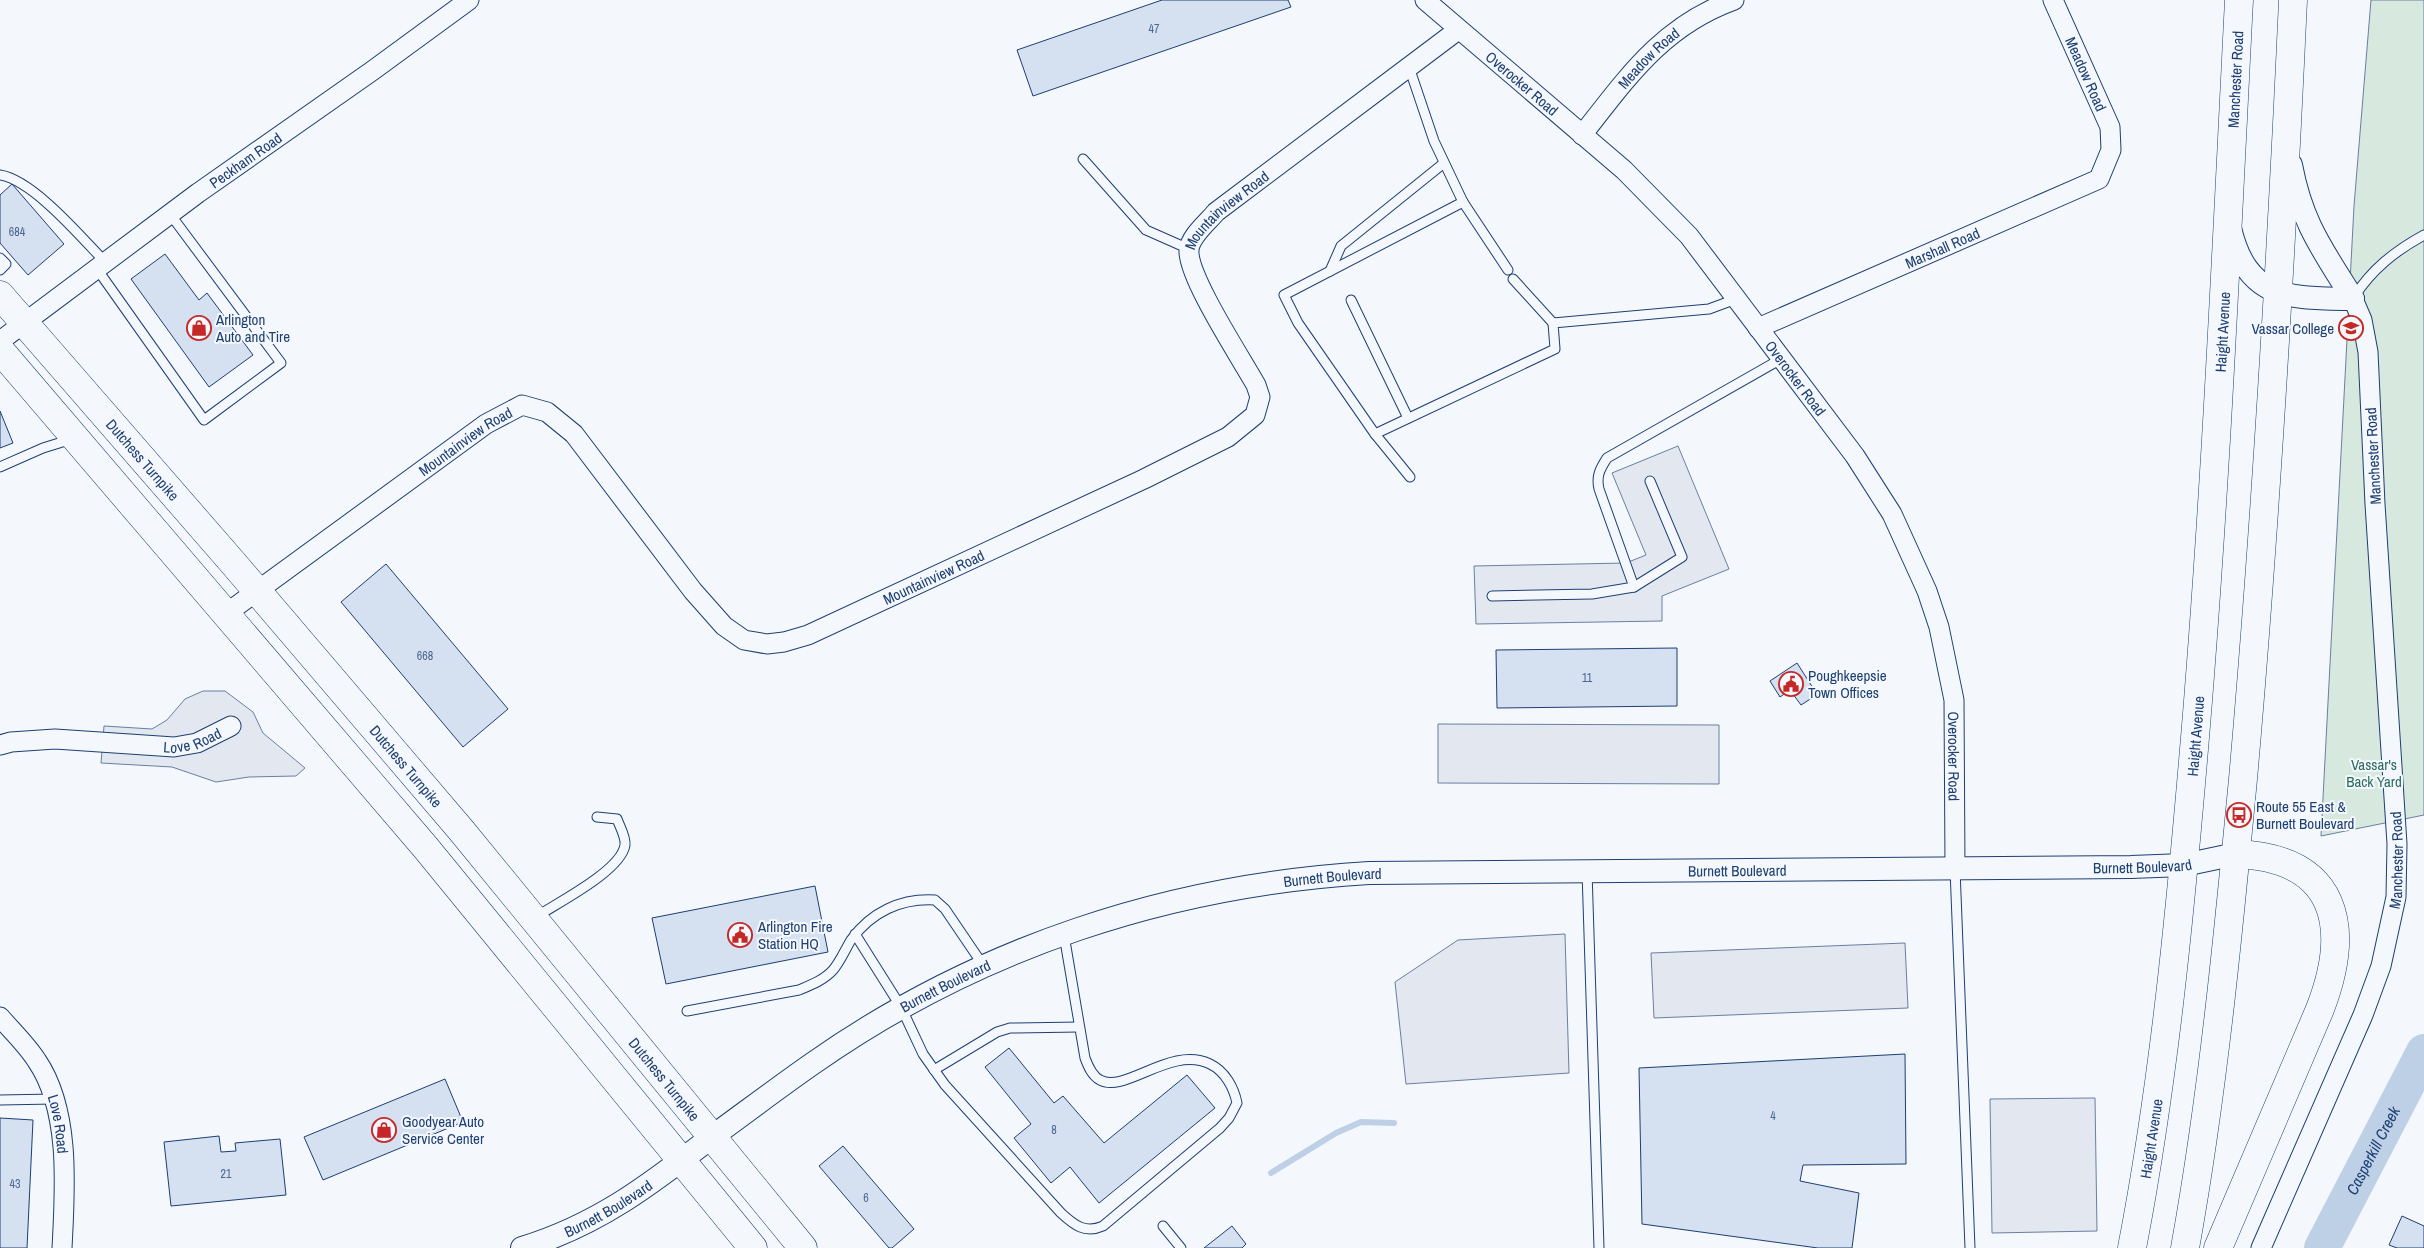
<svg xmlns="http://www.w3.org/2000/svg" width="2424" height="1248" font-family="'Archivo Narrow',sans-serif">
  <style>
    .green { fill: #d7e8df; stroke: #687fa3 }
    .parking { fill: #e3e8f0; stroke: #687fa3 }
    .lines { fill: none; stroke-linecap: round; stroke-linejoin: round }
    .stream { stroke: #bed0e5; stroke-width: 6 }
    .river { stroke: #bed0e5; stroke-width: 36 }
    .building { fill: #d5e0f0; stroke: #1d3f73 }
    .service-casing { stroke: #1d3f73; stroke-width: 11 }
    .minor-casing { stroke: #1d3f73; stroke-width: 21 }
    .tertiary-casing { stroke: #1d3f73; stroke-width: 24 }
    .primary-casing { stroke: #1d3f73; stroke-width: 29 }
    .trunk-casing { stroke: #1d3f73; stroke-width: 29 }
    .service { stroke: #f4f7fb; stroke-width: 9 }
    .minor { stroke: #f4f7fb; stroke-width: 19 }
    .tertiary { stroke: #f4f7fb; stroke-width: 22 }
    .primary { stroke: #f4f7fb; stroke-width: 28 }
    .trunk { stroke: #f4f7fb; stroke-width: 28 }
    .labels { text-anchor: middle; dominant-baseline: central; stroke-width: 4; stroke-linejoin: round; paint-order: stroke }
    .number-label { font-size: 12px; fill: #4b6792 }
    .street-label { font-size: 15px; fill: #1d3f73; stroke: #f4f7fb }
    .poi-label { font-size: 15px; fill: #1d3f73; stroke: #f4f7fb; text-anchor: start }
    .park-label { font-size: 15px; fill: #2c6c60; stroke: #f4f7fb }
    .water-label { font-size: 16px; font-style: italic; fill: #1d3f73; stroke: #f4f7fb }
  </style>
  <rect width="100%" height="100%" fill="#f4f7fb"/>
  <path class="green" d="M2371 0H2424V815L2321 836 2354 206Z"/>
  <g class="parking">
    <path d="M1678 446 1729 569 1662 596V621L1476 624 1474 566 1626 563 1646 555 1612 473Z"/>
    <path d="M203 691H225L253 712 263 733 305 768 296 776 249 777 216 782 172 767 101 763 104 726 152 729 167 720 185 699Z"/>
    <path d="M1438 724 1719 725V784L1438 783Z"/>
    <path d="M1565 934 1569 1073 1406 1084 1395 982 1458 940Z"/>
    <path d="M1905 943 1908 1008 1654 1018 1651 953Z"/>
    <path d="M2095 1098 2097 1231 1992 1233 1990 1099Z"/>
  </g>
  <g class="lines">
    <path class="stream" d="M1271 1173 1336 1133 1361 1122 1394 1123"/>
    <path class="river" id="s1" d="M2322 1248 2424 1052"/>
  </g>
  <g class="building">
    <path d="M1162 0H1288L1291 7 1033 96 1017 50Z"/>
    <path d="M12 184 64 244 28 275 0 243V195Z"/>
    <path d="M165 254 199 300 207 293 253 355 209 387 131 279Z"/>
    <path d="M0 411 13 443 0 448Z"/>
    <path d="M386 564 508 709 463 747 341 602Z"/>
    <path d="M1677 648V706L1497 708 1496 650Z"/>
    <path d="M1797 663 1813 688 1810 690 1815 696 1801 705 1790 690 1780 697 1770 681Z"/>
    <path d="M815 886 828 952 666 984 652 918Z"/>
    <path d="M1009 1048 1054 1103 1063 1096 1104 1143 1187 1075 1215 1108 1099 1203 1070 1167 1051 1183 1014 1138 1031 1124 985 1067Z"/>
    <path d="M1905 1054 1906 1164 1803 1165 1800 1181 1859 1193 1852 1248H1818L1642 1224 1639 1068Z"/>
    <path d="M445 1079 463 1122 323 1180 304 1137Z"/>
    <path d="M0 1118 33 1120 27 1248H0Z"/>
    <path d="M219 1136 221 1152 236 1151 235 1143 280 1139 286 1195 171 1206 164 1142Z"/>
    <path d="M843 1146 914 1229 892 1248H889L819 1166Z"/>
    <path d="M2402 1216 2424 1226V1248H2397L2389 1245Z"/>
    <path d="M1232 1226 1246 1244 1242 1248H1204Z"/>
  </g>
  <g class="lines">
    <defs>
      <g id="service">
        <path d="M1409 67 1434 141 1463 202 1284 295 1298 323 1375 434 1555 349 1553 323 1709 309 1736 299"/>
        <path d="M1083 159 1146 230 1189 249"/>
        <path d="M0 175C33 180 82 238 106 263"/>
        <path d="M1463 202 1508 270"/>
        <path d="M0 258 6 264 0 270"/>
        <path d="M97 269 204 420 281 363 170 214"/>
        <path d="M1330 271 1341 246 1444 163"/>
        <path d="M1513 279 1553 323"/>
        <path d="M2354 297C2372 269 2395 251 2424 235"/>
        <path d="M1351 300 1408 418"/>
        <path d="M1375 434 1410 477"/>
        <path d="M0 467 43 448 72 439"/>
        <path d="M1634 587 1682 557 1650 481"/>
        <path d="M1492 596 1592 594 1634 587 1599 489C1596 476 1600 469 1607 458L1781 359"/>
        <path d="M1955 869 1970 1248"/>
        <path d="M1587 871 1599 1248"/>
        <path d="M536 917C557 903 621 871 625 845 626 837 620 827 617 819L597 817"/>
        <path d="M855 934 901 1007 923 1054 945 1085 1061 1213C1074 1225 1085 1234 1103 1226L1220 1128 1229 1118 1237 1103C1234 1088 1225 1071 1210 1064 1171 1045 1125 1094 1100 1080 1092 1076 1088 1066 1085 1058L1064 935"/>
        <path d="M687 1011 799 990C811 985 824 980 833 970 840 962 845 950 851 940 871 912 901 898 935 900L945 909 983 965"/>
        <path d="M934 1070 997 1032 1010 1028 1079 1027"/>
        <path d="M0 1100 54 1099"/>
        <path d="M1163 1226 1181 1248"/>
      </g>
      <g id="minor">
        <path id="s2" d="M1425 0 1624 170 1689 236 1855 456 1892 514 1927 591 1939 627 1954 700 1955 868"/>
        <path id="s3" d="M1582 135C1627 78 1662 26 1734 0"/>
        <path id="s4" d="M1758 328 2099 179 2111 150 2110 127 2053 0"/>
        <path id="s5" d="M0 341 198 193 372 71 469 0"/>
        <path id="s6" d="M227 613 486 424 522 405 547 412 574 434 693 591 724 626 744 640 767 644 784 642 808 635 1144 479 1228 437 1255 415 1260 397 1256 385C1241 358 1187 276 1189 250 1190 236 1208 222 1216 212L1458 30"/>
        <path id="s7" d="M0 745 11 742 55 739 174 747 197 743 231 726"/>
        <path id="s8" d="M0 1017C12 1031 27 1045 37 1061 71 1111 65 1190 62 1248"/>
        <path id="s9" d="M2261 1248 2363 1015 2381 966 2396 897 2397 844 2375 504 2368 352 2362 320 2353 299"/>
      </g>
      <g id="tertiary">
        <path d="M2291 165C2302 224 2323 250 2353 299"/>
        <path d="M2230 228C2247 301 2291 298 2353 299"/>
        <path id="s10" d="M522 1248C598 1225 651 1184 713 1136 746 1112 779 1087 812 1064 977 948 1168 885 1369 873L2131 867 2184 865 2236 854"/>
      </g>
      <g id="primary">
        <path id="s11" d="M2132 1248C2163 1087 2179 924 2193 761 2215 508 2226 254 2239 0"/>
        <path d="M2185 1248C2213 1093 2228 936 2243 779 2266 520 2281 260 2293 0"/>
        <path d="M2218 1248 2320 1009C2352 926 2337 858 2236 854"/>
      </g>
      <g id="trunk">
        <path id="s12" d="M0 295 234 564 461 830 803 1248"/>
        <path d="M0 350 426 848 753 1248"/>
      </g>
    </defs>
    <use href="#service" class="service-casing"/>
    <use href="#minor" class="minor-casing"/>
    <use href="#tertiary" class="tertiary-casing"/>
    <use href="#primary" class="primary-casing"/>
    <use href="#trunk" class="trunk-casing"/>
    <use href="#service" class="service"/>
    <use href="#minor" class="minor"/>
    <use href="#tertiary" class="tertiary"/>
    <use href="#primary" class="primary"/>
    <use href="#trunk" class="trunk"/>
  </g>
  <defs>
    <symbol id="shop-ring" viewBox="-11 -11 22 22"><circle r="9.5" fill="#f4f7fb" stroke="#c62828" stroke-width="1.5"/><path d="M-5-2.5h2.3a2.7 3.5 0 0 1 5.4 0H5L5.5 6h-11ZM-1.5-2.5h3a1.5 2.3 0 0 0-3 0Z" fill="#c62828"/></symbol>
    <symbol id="university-ring" viewBox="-11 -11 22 22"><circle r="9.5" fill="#f4f7fb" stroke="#c62828" stroke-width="1.5"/><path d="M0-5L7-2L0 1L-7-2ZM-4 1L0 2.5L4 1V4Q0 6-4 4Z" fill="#c62828"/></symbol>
    <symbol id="civic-ring" viewBox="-11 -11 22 22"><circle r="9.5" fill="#f4f7fb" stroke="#c62828" stroke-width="1.5"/><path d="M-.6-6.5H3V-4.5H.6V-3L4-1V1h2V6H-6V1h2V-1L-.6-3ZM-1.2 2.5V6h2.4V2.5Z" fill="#c62828"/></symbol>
    <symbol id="bus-ring" viewBox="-11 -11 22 22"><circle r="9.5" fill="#f4f7fb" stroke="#c62828" stroke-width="1.5"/><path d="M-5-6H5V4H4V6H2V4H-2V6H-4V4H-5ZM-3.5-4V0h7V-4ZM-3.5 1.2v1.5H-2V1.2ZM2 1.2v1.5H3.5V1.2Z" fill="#c62828"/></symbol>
  </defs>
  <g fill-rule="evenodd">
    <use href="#shop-ring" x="185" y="314" width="28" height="28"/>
    <use href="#university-ring" x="2337" y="314" width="28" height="28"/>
    <use href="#civic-ring" x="1777" y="670" width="28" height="28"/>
    <use href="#bus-ring" x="2225" y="801" width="28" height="28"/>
    <use href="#civic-ring" x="726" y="921" width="28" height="28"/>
    <use href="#shop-ring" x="370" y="1116" width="28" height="28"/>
  </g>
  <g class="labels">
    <g class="number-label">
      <text x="1154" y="29">47</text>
      <text x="17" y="232">684</text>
      <text x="425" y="656">668</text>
      <text x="1587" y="678">11</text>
      <text x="1773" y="1116">4</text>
      <text x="1054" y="1130">8</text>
      <text x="226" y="1174">21</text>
      <text x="15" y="1184">43</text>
      <text x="866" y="1198">6</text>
    </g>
    <g class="street-label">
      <text stroke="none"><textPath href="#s3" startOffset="102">Meadow Road</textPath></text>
      <text transform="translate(2086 74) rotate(66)">Meadow Road</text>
      <text stroke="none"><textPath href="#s11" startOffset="1174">Manchester Road</textPath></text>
      <text stroke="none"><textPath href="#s2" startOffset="128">Overocker Road</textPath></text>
      <text stroke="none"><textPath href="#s5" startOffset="305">Peckham Road</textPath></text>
      <text stroke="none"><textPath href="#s6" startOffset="1494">Mountainview Road</textPath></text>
      <text stroke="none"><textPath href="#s4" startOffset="201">Marshall Road</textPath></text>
      <text stroke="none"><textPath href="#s11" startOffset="921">Haight Avenue</textPath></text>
      <text stroke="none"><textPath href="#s2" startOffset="532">Overocker Road</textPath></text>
      <text stroke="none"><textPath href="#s6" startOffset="294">Mountainview Road</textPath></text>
      <text transform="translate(2373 456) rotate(-93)">Manchester Road</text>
      <text stroke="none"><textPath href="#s12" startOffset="218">Dutchess Turnpike</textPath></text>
      <text stroke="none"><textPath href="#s6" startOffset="894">Mountainview Road</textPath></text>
      <text stroke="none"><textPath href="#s11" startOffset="516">Haight Avenue</textPath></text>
      <text stroke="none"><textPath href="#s7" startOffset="194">Love Road</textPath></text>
      <text stroke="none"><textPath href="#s2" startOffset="952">Overocker Road</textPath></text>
      <text stroke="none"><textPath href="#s12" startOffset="622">Dutchess Turnpike</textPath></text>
      <text stroke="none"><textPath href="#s9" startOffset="414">Manchester Road</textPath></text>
      <text stroke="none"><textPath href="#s10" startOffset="1715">Burnett Boulevard</textPath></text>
      <text stroke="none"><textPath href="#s10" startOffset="1310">Burnett Boulevard</textPath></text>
      <text stroke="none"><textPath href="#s10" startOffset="905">Burnett Boulevard</textPath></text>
      <text stroke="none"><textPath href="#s10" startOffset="500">Burnett Boulevard</textPath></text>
      <text stroke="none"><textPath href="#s12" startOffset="1028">Dutchess Turnpike</textPath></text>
      <text stroke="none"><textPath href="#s8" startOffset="125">Love Road</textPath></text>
      <text stroke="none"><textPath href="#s11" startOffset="111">Haight Avenue</textPath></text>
      <text stroke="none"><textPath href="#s10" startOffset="95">Burnett Boulevard</textPath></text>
    </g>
    <g class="poi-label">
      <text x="216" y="319">Arlington<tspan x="216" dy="17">Auto and Tire</tspan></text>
      <text x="2334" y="328" text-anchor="end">Vassar College</text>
      <text x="1808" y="675">Poughkeepsie<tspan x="1808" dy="17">Town Offices</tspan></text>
      <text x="2256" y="806">Route 55 East &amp;<tspan x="2256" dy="17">Burnett Boulevard</tspan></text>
      <text x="758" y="926">Arlington Fire<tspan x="758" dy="17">Station HQ</tspan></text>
      <text x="402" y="1121">Goodyear Auto<tspan x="402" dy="17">Service Center</tspan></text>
    </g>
    <g class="park-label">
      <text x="2374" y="764">Vassar's<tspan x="2374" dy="17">Back Yard</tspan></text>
    </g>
    <g class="water-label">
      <text stroke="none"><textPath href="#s1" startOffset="110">Casperkill Creek</textPath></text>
    </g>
  </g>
</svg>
